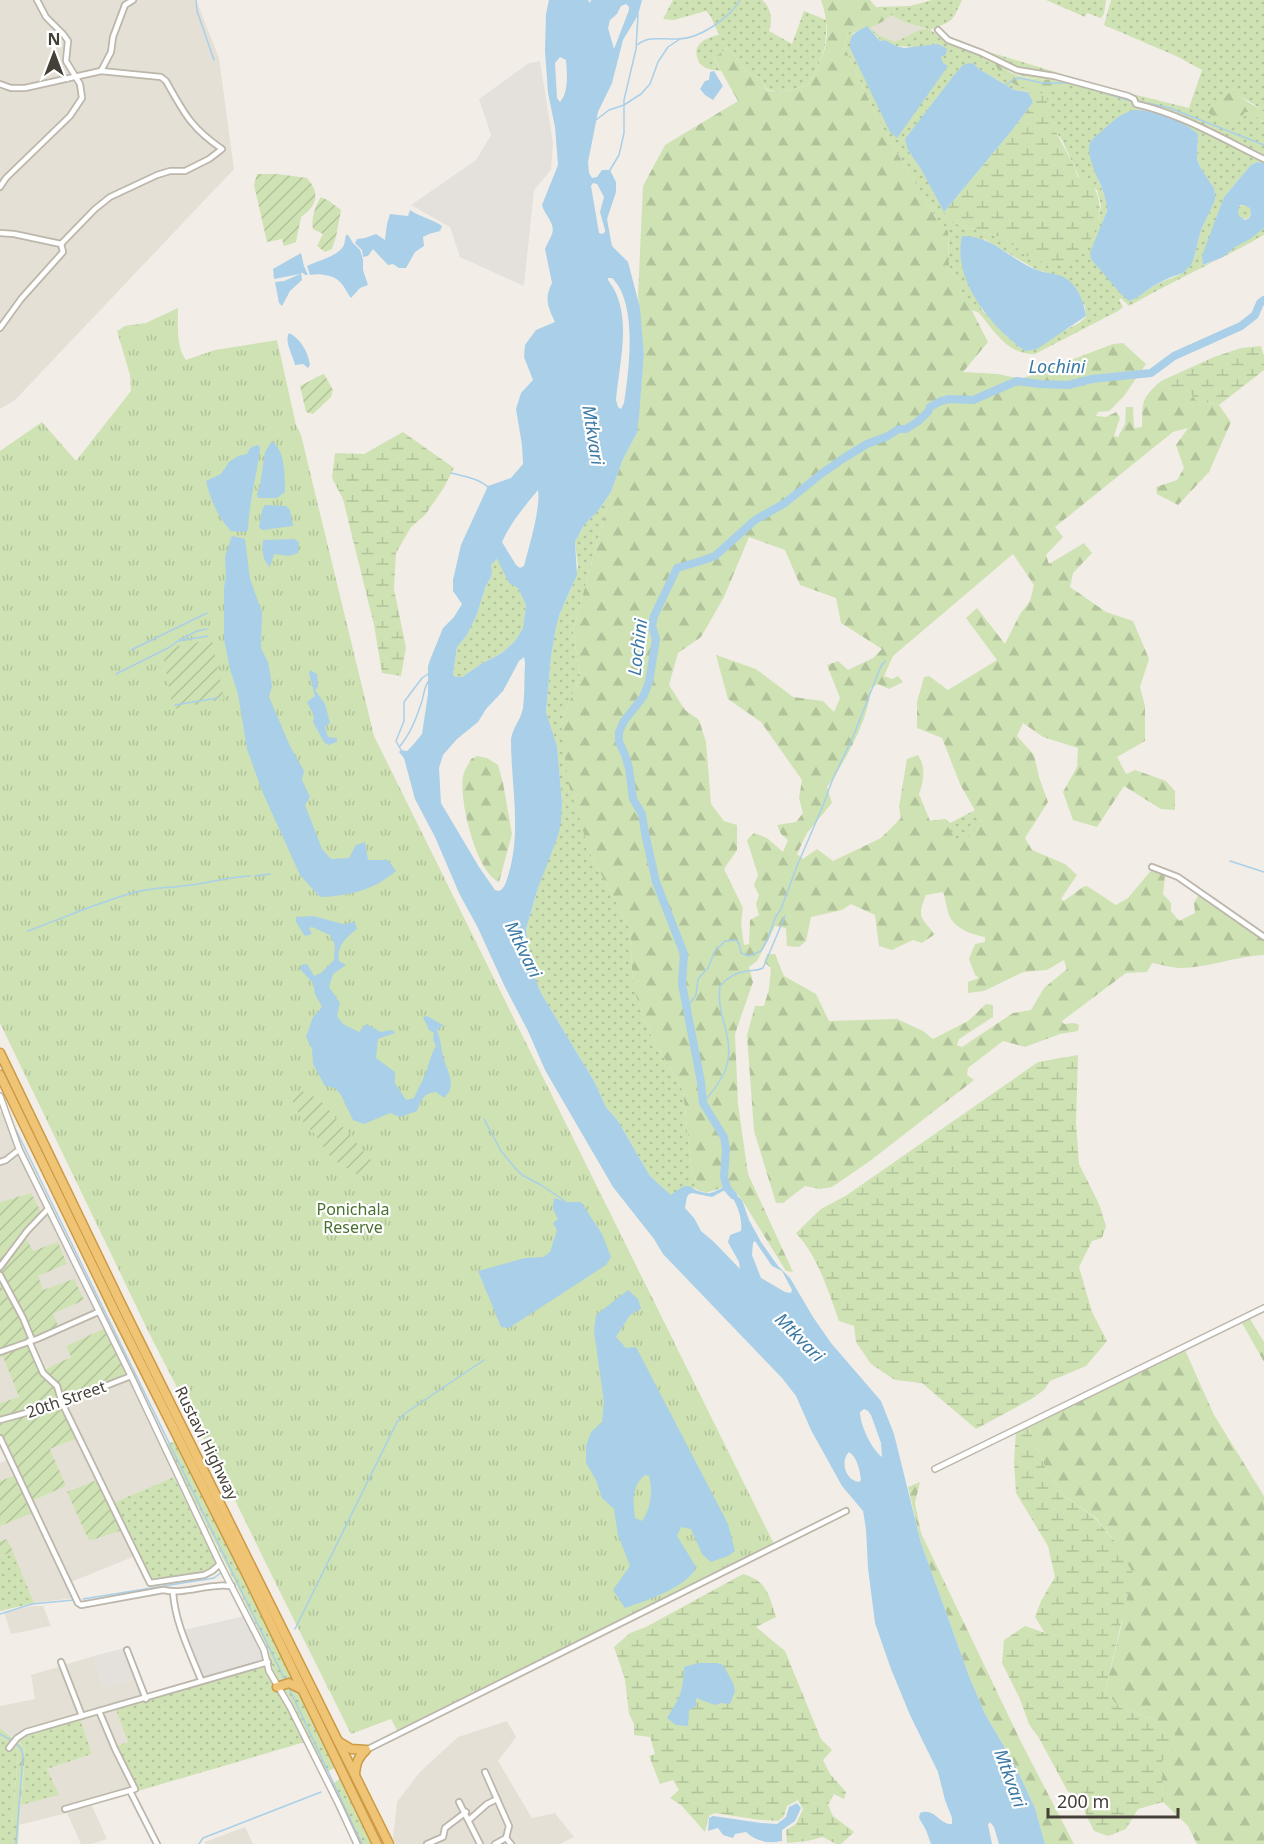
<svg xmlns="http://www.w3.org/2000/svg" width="1264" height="1844" font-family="'Noto Sans',sans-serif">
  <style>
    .residential { fill: #e5e0d6 }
    .industrial { fill: #e4e0dc }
    .grass { fill: url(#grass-dots); fill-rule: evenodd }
    .forest { fill: url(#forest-firs); fill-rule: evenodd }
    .wetland { fill: url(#wetland-marsh) }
    .park { fill: url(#park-tufts) }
    .garden { fill: url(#garden-furrows) }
    .water { fill: #a9cfe9; fill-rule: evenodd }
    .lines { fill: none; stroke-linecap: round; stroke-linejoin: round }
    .stream { stroke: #a9cfe9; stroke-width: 1.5 }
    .river { stroke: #a9cfe9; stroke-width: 8 }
    .minor-casing { stroke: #bcb6ab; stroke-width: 8 }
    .tertiary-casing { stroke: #bcb6ab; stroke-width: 8 }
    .motorway-casing { stroke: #cd9a45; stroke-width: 11 }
    .minor { stroke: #fff; stroke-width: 4.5 }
    .tertiary { stroke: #fff; stroke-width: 5 }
    .motorway { stroke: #efc575; stroke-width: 8 }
    .labels { text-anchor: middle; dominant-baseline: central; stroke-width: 4.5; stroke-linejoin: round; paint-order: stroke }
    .park-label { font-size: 16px; fill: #497030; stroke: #fff }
    .street-label { font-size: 16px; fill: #443f37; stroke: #fff }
    .water-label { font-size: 18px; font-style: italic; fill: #3b79a5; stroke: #fff }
  </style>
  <defs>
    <pattern id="grass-dots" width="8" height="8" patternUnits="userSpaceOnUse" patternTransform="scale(1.5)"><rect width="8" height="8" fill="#cee2b4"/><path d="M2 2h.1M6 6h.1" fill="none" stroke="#b2c39b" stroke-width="1.8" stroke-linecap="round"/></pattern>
    <pattern id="forest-firs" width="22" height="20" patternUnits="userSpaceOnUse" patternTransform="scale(1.5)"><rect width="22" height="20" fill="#cee2b4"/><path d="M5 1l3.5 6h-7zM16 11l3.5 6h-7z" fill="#b2c39b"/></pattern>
    <pattern id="wetland-marsh" width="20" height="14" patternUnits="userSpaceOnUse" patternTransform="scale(1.5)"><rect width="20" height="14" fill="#cee2b4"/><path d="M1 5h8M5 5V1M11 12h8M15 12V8" fill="none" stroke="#b2c39b"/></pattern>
    <pattern id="park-tufts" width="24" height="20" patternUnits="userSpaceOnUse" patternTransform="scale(1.5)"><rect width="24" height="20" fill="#cee2b4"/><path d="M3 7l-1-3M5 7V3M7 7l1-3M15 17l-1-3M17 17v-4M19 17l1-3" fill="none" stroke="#b2c39b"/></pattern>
    <pattern id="garden-furrows" width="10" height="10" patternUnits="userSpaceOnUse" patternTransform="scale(1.5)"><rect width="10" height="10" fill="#cee2b4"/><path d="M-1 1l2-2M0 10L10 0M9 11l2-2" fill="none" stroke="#b2c39b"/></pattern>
  </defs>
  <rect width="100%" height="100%" fill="#f2eee7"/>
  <g class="residential">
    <path d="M0 0H196L219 58 234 169 15 400 0 409Z"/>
    <path d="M891 15 904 22 929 30H919L895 42 879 35 870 28 882 22Z"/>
    <path d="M3 1111 7 1125 19 1153 105 1328 66 1346 71 1357 47 1369 34 1343 53 1314 84 1300 43 1290 37 1276 67 1264 58 1242 33 1252 26 1238 31 1193 0 1202V1112Z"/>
    <path d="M3 1357 19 1397 0 1403V1358Z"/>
    <path d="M128 1379 174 1477 113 1503 65 1403Z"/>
    <path d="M78 1438 97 1480 68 1492 89 1541 123 1530 135 1556 71 1582 32 1501 66 1486 50 1449Z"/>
    <path d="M9 1459 16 1475 0 1481V1463Z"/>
    <path d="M33 1513 74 1598 34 1603 7 1539 0 1541V1526Z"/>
    <path d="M32 1606H43L51 1626 11 1634 4 1612Z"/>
    <path d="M94 1656 103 1687 140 1677 147 1694 27 1730 14 1738 0 1728V1706L35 1699 31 1675Z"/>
    <path d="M116 1710 128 1742 116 1746 138 1791 91 1804 107 1839 91 1844H81L67 1813 19 1825 21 1805 58 1795 47 1769 92 1754 80 1719Z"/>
    <path d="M507 1721 516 1737 498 1761 532 1818 555 1813 574 1837 560 1844H396L393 1838 397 1802 420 1772 458 1737Z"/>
    <path d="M245 1827 253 1844H205V1842Z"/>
  </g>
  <g class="industrial">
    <path d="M540 61 553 143 551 170 534 190 524 286 460 257 450 227 411 205 476 160 491 135 479 99 529 63Z"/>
    <path d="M244 1616 261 1647 264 1661 203 1679 184 1630Z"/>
    <path d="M128 1647 140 1677 103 1687 94 1656Z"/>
  </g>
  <g class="grass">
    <path d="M673 0H762C771 7 773 21 769 31L792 44 804 11 826 20C827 50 822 60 808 85L779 93 766 89 761 80 746 71 728 47 714 58 721 71C717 70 711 70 706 68 702 66 698 62 697 57 693 43 708 37 719 35L711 17 706 11 674 20 663 19Z"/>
    <path d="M932 0H962C951 24 953 20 930 30 947 41 964 50 984 56L986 51 1108 88 1189 108 1202 70 1176 56 1104 25 1111 0H1264V112C1255 104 1240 96 1230 91L1225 98 1216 105 1240 119 1245 112H1256L1262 122H1264V163L1257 162 1251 165 1224 197 1203 256 1204 265C1218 260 1223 256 1234 247 1244 240 1254 235 1264 228V235C1220 260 1173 281 1129 306L1121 298 1119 300 1123 307 1118 311 1035 354C1007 355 995 331 978 312L971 310 949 266 948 231 939 223 880 124 844 46 849 32 865 23 879 35 895 42 919 30 927 29 904 22 876 7 910 6ZM867 26 881 41 885 40 896 46 915 47 941 57 942 63 948 65 852 34ZM1005 66C1016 80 1042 79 1058 80 1041 86 1029 90 1012 83ZM979 69 1014 90 1040 93 1047 99 1048 112 1053 128 1062 140 1079 177 1097 190 1101 205 1099 219 1025 255 1003 238 950 222 921 169 908 150ZM1134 110C1158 110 1178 123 1198 134L1197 158 1200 167 1214 188 1215 200 1201 230 1194 257 1183 273 1153 286 1138 297 1091 259 1107 210 1108 203 1099 183 1089 151ZM984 239 1037 270 1057 275 1085 306 1086 317 1079 323 1025 351C1008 339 995 324 981 309Z"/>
    <path d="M1046 0H1106L1104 14 1101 18 1087 13 1085 17Z"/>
    <circle cx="1244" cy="212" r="7"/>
    <path d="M611 492 573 631 580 676 561 723 590 853 630 929 633 988 651 1035 683 1091 692 1174 706 1193 694 1188 671 1195 650 1176 643 1164 618 1121 606 1107 594 1081 541 993 534 975 528 948 526 929 542 875 558 836 562 802 557 746 546 712 551 657 556 627 560 613 572 587 578 567 575 542 584 525 598 511Z"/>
    <path d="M497 559 518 588 526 605 523 628 515 641 502 653 481 664 462 677H456L453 675 457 647 467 635 477 614 485 588 491 577V565Z"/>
    <path d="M975 810 982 823 960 846 943 819H946L950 823Z"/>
    <path d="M176 1440 241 1568 374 1844H359L332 1784 340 1779 335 1768 326 1772 290 1698 275 1676 268 1649 167 1445Z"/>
    <path d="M174 1477 217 1565 206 1572 155 1581 149 1579 113 1503Z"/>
    <path d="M13 1552 34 1603 0 1611V1556Z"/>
    <path d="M266 1665V1673L288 1708 305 1742 138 1791 116 1746 128 1742 116 1710Z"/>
    <path d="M80 1719 92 1754 47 1769 59 1795 21 1805 25 1754 24 1747 18 1741 20 1738Z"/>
    <path d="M0 1737 16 1747 18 1754 12 1825H19L18 1844H0Z"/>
  </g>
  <g class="forest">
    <path d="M821 0H870L876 7 891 15 882 22 870 28 865 23 849 32 844 46 880 124 939 223 948 231 949 266 988 342 963 372 998 374 1021 379 1113 344 1123 343 1146 364 1124 396 1109 411 1098 412 1096 416 1106 417 1116 412 1120 418 1114 436 1118 437 1125 424 1126 407H1133L1134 428 1142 427C1143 400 1140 400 1161 381L1169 389 1185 387 1196 400 1219 405 1231 422 1209 472 1178 505 1157 494 1156 487 1177 480 1184 468 1176 445 1188 428 1173 432 1055 527 1063 537 1046 555 1049 564 1084 543 1092 553 1073 573 1070 587 1106 612 1133 621 1149 659 1140 687 1145 706V741L1117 757 1126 774 1135 770 1166 781 1175 791V810L1161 809 1124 786 1097 827 1073 820 1063 792 1077 767 1078 748 1043 737 1023 723 1017 736 1034 755 1039 777 1048 802 1025 838 1032 850 1065 864 1077 875 1061 899 1064 901 1083 887 1087 886 1116 905 1128 898 1153 868 1165 875 1163 894 1171 903V911L1179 921 1195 913 1194 903 1199 894 1264 939V955C1236 956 1208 968 1180 968 1171 968 1161 964 1152 963L1147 972 1126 973 1062 1021 1064 1024 1074 1023 1079 1025 1078 1031 1060 1034 1025 1047 1003 1041 968 1068 967 1075 974 1080 870 1161 832 1187 820 1189 805 1186 783 1203H776L754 1131 747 1035 755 1006H764L769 989 771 968 764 962 767 954H775L784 976 816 994 829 1021 897 1019 923 1031 933 1039 968 1021 986 1004 993 1005V1017L959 1039 957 1045 962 1047 1013 1013 1031 1010 1044 988 1067 969 1064 960 1047 970 1023 972 984 991 968 993V982L979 978 975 975 969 959 975 944 985 942V937C971 934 955 929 949 915 946 907 946 900 943 892L926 895C917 917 920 917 935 934L922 943 913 940 892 950 879 946 875 915 851 904 842 910 811 917 806 941 799 947 787 946 786 928 775 926 757 961 749 967 753 982 735 1034 738 1104 748 1174 793 1272 786 1271 742 1200 733 1189 724 1187 706 1193 692 1174 683 1091 651 1035 633 988 630 929 590 853 568 782 561 723 580 676 573 631 611 492 623 459 637 433 644 355 638 296 643 186 665 145 738 101 714 58 728 47 746 71 761 80 766 90 779 93 808 85C826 54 833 36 821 0ZM749 537 785 550 800 585 836 598 841 623 882 649 873 658 848 670 838 661 827 665 840 698 834 712 823 701 793 697 756 669 716 655 728 699 761 722 802 780 799 798 803 813 796 822 777 825 781 834 788 840 783 852 767 838 754 833 747 840 758 875 754 885 759 895 756 904 759 915 750 920 749 944 744 945 741 924 743 908 724 869 737 850V825L724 821 711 804 706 742 699 720 685 710 669 685 678 653 701 637 724 597ZM1013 554 1034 585 1030 601 1020 614 1005 644 977 608 966 618 997 660 948 690 929 676 924 677 917 702V728L942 738 960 784 982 823 960 845 943 819 930 821 919 794C924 781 926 767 918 755L907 759 899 807 901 818 881 838 833 861 817 849 803 859 797 854 807 833 832 803 827 787C843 765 871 716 870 689L878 684 889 689 903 682 898 676 892 679 884 676 893 656Z"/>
    <path d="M995 63C1004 62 1004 68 1010 72 1023 80 1044 79 1058 80L1065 86C1061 89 1062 90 1057 91 1049 92 1021 88 1014 84 1007 80 997 71 995 63Z"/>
    <path d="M1230 91C1239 94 1243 99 1251 104 1256 107 1260 108 1264 112V122L1256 117 1255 112H1245L1240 119 1232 123 1215 118 1206 111 1208 106C1218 104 1224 100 1230 91Z"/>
    <path d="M477 756 487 758 498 765 503 783 512 834 499 882C476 872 459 800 463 777 464 770 468 765 471 759Z"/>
    <path d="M1250 1319 1264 1342V1362L1242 1323Z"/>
    <path d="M1185 1350 1214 1415 1264 1496V1844H1197L1188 1826 1163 1802 1160 1722 1119 1707 1105 1691 1122 1623 1116 1543 1095 1517 1065 1497 1046 1469 1028 1425Z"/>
    <path d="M920 1482 915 1503 921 1533 1022 1744 1074 1844H1045L1035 1808 1015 1765 985 1714 969 1676 921 1543 908 1487Z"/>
    <path d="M0 1728 24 1747 25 1754 19 1825H12L18 1754 16 1747 0 1737Z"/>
  </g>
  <g class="wetland">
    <path d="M1028 92H1040L1047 99C1048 128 1069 150 1078 177L1089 178C1108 208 1099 225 1083 254L1057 266 1042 262 1025 255 1003 238 950 222 944 212 1013 129 1033 102Z"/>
    <path d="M1261 346 1264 356V370L1219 405 1196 400 1185 387 1170 390 1161 381 1214 357 1241 348Z"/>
    <path d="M403 432 454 468 443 489 425 515 411 527 396 553 394 589 406 648 401 676 382 673 374 625 343 499 332 478 335 453 364 454Z"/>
    <path d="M1078 1055 1076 1123 1079 1164 1099 1204 1106 1226 1102 1238 1092 1241 1079 1267 1092 1312 1107 1341 1086 1366 1050 1381 1044 1390 1033 1398 976 1429 922 1383 895 1380 871 1364 856 1342 854 1326 839 1321C828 1291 819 1258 796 1233L821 1209 847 1195 1038 1062Z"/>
    <path d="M1028 1425 1046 1469 1065 1497 1094 1517 1116 1543 1133 1573 1105 1691 1119 1707 1160 1722 1175 1733 1171 1755 1162 1761 1163 1802 1138 1809 1126 1829 1108 1836 1094 1831 1083 1808 1067 1790 1039 1738 1029 1724 1020 1699 1002 1663 1004 1640 1025 1626 1045 1633 1035 1617 1041 1601 1055 1577 1048 1546 1016 1493 1014 1463 1016 1431Z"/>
    <path d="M743 1574C767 1581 769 1595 776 1617L756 1627 785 1651 821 1739 832 1750 823 1760 830 1774 846 1792 844 1799 834 1794 828 1805 833 1816 854 1832 841 1844H836L823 1837 807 1841 787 1843 786 1830 796 1824 803 1809 798 1800 787 1806 784 1816 778 1821 761 1820 714 1813 709 1816 705 1832 681 1805 670 1798 679 1790 673 1780 660 1784 649 1756 655 1754 650 1737 634 1735V1724L629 1714 625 1679 614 1647 630 1633 646 1627Z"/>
  </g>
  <path class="park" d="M178 308C178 323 176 348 186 360L215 350 277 340 296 425 301 435 374 736 774 1544 398 1732 391 1719 351 1734 273 1578 232 1494 150 1335 0 1023V451L42 422 76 461 131 391 130 375 117 331 125 326 146 323Z"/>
  <g class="garden">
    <path d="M257 174H278L307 178C320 193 318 205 301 217L296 242 284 246 282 239 267 242 254 185Z"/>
    <path d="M321 197 329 201 341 210 336 237 332 249 325 252 317 246 323 234 313 229C311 218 315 206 321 197Z"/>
    <path d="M324 374 333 390 331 397 313 414 306 412 300 386C309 382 315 377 324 374Z"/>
    <path d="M212 640 224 699 173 709 162 649Z"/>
    <path d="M301 1091 311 1095 321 1101 376 1166 361 1177 332 1159 314 1133 303 1122 291 1098Z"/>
    <path d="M31 1193 44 1218 26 1238 33 1251 58 1242 67 1264 38 1276 43 1290 74 1279 84 1300 53 1314 61 1332 34 1343 46 1369 71 1357 66 1346 105 1328 127 1371 123 1376 59 1403 0 1420V1403L19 1397 3 1357 0 1358V1202Z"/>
    <path d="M61 1404 78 1438 50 1449 66 1486 32 1501 0 1434V1424Z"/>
    <path d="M16 1475 33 1513 0 1526V1481Z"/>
    <path d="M97 1480 123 1530 89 1541 67 1492Z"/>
    <path d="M7 1539 13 1552 0 1556V1541Z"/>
  </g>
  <g class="water">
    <path d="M549 0H588L590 3 591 0H642L638 15 623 40 612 83 598 112 588 162 589 173 592 178 597 177 602 170H610L616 182V192L607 219 611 241 612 246 628 262 640 308 644 355 639 416 637 433 623 459 611 492 598 511 584 525 575 542 577 575 560 613 556 627 551 657 546 712 557 746 562 802 561 822 558 836 538 888 526 929 528 948 534 975 541 993 594 1081 606 1107 618 1121 643 1164 650 1176 671 1195C693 1178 686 1190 706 1193 712 1194 719 1189 724 1187L729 1189 742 1200 749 1220 761 1242 778 1266 790 1278 813 1317 831 1343 881 1401 894 1434 921 1543 969 1676 985 1714 1015 1765 1035 1808 1045 1844H999L994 1827 990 1822 988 1825 992 1844H931L926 1830 919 1818 920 1813C935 1807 939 1825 952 1824V1818L945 1800 938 1772 910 1715 891 1669 875 1623 868 1568 866 1529 863 1511 842 1486 811 1430 796 1396 782 1378 663 1254 654 1239 613 1187 545 1070 528 1031 504 985 478 928 459 893 435 837 415 799 404 758 399 752 401 750 407 751 412 746 422 734 428 694V666L430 660 443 628 454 617 462 604 453 591V580L461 545 488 486 511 478 523 464 522 445 516 409 521 393 533 380 524 357 525 345 536 330 555 322C548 307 544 299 552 283L545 249C547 244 550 239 552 234 556 224 544 214 542 205L558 165 555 127 548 93 545 51 546 14ZM626 4 629 7V10L614 49 608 28 610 20 617 14 621 6ZM560 57 566 60C567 73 569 92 560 102L557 98 555 63ZM593 183 597 184 604 197 600 212 605 230V232L602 234 599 233 591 186ZM608 278H612C638 303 629 370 624 403L621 409 618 407 616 400C619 362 634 313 608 280ZM538 490C541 507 529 547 524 566L520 568 516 565 502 542C511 522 524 507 538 490ZM497 559 509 583 518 588 526 605 523 628 515 641 502 653 481 664 462 677H456L453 675 457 647 467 635 477 614 485 588 491 577 492 571 491 565ZM524 657 525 663C524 678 525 693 523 708 521 720 512 728 511 740 511 786 522 831 508 876 506 882 505 888 499 891L495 890 479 867 441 803 439 768 443 755 457 739 478 722 486 709 503 691 519 661ZM725 1190C736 1197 743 1219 741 1231L730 1235 728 1242 739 1262 740 1269 714 1242 701 1231 694 1218 685 1208 687 1197 689 1194 692 1193 712 1197ZM755 1241 772 1266 782 1271 792 1290 791 1293 785 1292 761 1278 752 1255 753 1243ZM864 1409 868 1411 871 1415 881 1443 882 1457C872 1450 860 1425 860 1412ZM849 1452C857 1457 860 1470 861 1480L859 1482C845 1480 840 1461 849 1452Z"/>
    <path d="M867 26 880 41 885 40 896 46 904 48 938 44 947 49 946 54 941 57 943 63 948 66 897 138 890 132 850 48C850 33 855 33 867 26Z"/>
    <path d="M970 63 974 64 979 69 1014 90 1028 92 1033 102 1013 129 944 212 921 169 908 150 905 139 955 74 963 65Z"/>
    <path d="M714 71 723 86 713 100 705 95 700 89 705 81 709 80 710 72Z"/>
    <path d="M1134 110C1155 110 1182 120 1198 134L1197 159 1200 167 1214 188 1215 195V200L1201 230 1194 257 1191 265 1183 273 1171 277 1153 286 1138 297 1129 301 1121 294 1091 259 1090 253 1107 211C1109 192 1084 161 1090 143 1092 138 1099 134 1103 130 1113 121 1121 113 1134 110Z"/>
    <path d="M1257 162 1264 163V228L1250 239 1235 247 1223 257 1203 265 1202 256 1224 197 1251 165ZM1240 205H1244L1250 208 1251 214 1249 218 1245 220 1239 216 1238 210Z"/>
    <path d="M410 210C420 217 432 219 442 226L440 231 429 234 423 237 424 246 415 252 406 268H399L393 264 388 265 373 249 368 256 363 257 362 250 355 243 357 239 365 238 376 234 385 240 387 224 390 214 408 216Z"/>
    <path d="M346 235H348L353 243 360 250 363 259V270L368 285 360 288 351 298C347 293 344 285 339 281 333 275 318 273 310 275L307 266C317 261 339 256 344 245 345 242 345 238 346 235Z"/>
    <path d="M962 236C994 236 1010 260 1037 270 1047 274 1060 273 1068 280 1079 288 1084 303 1086 316L1037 349 1025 351C991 327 952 280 962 236Z"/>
    <path d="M301 253 304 266 308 275H305L303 273H301L302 280 290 291 282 306 279 303 275 282 284 281 300 274 274 279 273 269Z"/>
    <path d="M289 333C301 339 308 352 310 365L308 368 303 364 295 365C293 355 284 342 289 333Z"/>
    <path d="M272 441C285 450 285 477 285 492L277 498H258L257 494 260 485 265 452Z"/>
    <path d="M257 445 260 447V451C256 477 249 503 248 530L244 532 231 531C217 516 211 501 206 481L221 474 229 462 238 456 247 454 250 448Z"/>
    <path d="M265 505 286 506 290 510 293 526 262 530 259 527 262 510Z"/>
    <path d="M232 536 245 539 250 579 262 612 261 648 268 662 270 673 272 686 269 697 290 746 304 771 302 780 310 797 305 805 322 849 331 859 349 858 356 845 365 842 368 860H388L396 871C374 890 349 896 320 897L300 875 262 791 247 749 238 694 230 669 224 639V588L226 576 225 557Z"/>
    <path d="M294 539 299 542 298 553 289 556 274 554 270 567C262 560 262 550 263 540Z"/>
    <path d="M310 670 317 674 318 687 315 690 325 704 330 723 325 727 328 737 337 738V742L328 745 324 742 313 722 314 716 307 702 315 696 309 674Z"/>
    <path d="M313 916 343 924 355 922 357 929C346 937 336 947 339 961L346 965 333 974 329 987 340 1003 337 1016 343 1024 359 1032 366 1024 381 1032 392 1030 395 1033 378 1039 376 1058 395 1072V1083L406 1100 414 1098C417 1090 422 1083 425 1075 429 1065 430 1056 436 1046L433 1039 434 1033 429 1030 423 1017 427 1016 443 1025 437 1031C441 1040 441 1048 443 1056 447 1072 458 1085 444 1098L436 1092C424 1093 421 1099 417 1111L400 1117 390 1113 364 1124 353 1120 341 1095 335 1088 325 1086 313 1064 312 1049 306 1037 313 1017 322 1007 315 994 313 983 300 969 301 965 307 964 314 976 321 973 334 960 335 945 330 935 312 927 309 928 312 934 305 936 296 922V917Z"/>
    <path d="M554 1198 567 1202H581L602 1234 611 1257 606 1265 509 1328 501 1327 478 1271 525 1258 543 1257 550 1252 557 1230 553 1223 558 1219 553 1209Z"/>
    <path d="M628 1290 638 1299 641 1309 630 1315 616 1337 626 1348 636 1347 728 1524 735 1551 728 1556 711 1562 702 1554 691 1529 681 1527 677 1536 696 1567C690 1586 643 1602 625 1608L613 1590 630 1566 618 1535 614 1509 602 1498 596 1480 586 1463V1446L591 1432 602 1422 604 1402 594 1331 596 1315ZM645 1475 649 1476C653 1490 651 1509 642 1521L635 1518C633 1502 631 1486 645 1475Z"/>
    <path d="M698 1663H717L723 1665 733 1683 735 1691 730 1704 721 1703 715 1705 696 1698V1706L689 1710 688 1726 676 1725 667 1718C680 1698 683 1692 684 1667Z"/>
    <path d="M797 1803 801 1808 795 1821 782 1830V1841C769 1844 755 1841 746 1832L735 1834 733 1838 723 1835 718 1828 708 1831 709 1818 713 1816 761 1823 777 1824 786 1817 789 1807Z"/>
  </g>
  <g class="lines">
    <g class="stream">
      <path d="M196 0 197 11 214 60"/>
      <path d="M637 45C650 35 662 40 678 39 699 39 730 18 740 0"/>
      <path d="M1006 85 1014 79 1020 78 1042 83H1071L1131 101"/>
      <path d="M1138 101 1170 108 1264 145"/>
      <path d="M596 120 609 110 624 105 641 94 650 84 658 62 668 47 680 39"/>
      <path d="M610 170 619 155 624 133V100L636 49 638 15"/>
      <path d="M451 473C464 476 480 479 489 488"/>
      <path d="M179 640 197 631 207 629"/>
      <path d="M131 650 207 613"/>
      <path d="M116 674 168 648 178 641 208 636"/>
      <path d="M175 705 217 698"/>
      <path d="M400 746C411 733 417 716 422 701 424 694 424 688 428 682"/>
      <path d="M401 750 396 741 404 721V702L422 678 428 674"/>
      <path d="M1230 861 1264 872"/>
      <path d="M255 876 270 874"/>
      <path d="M28 931C63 918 97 903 132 893 151 887 171 888 191 885 211 882 230 877 250 876"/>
      <path d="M687 1007 696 995 698 979 708 968 715 951 725 941 736 940 739 944 741 953 749 956 761 951 768 939 775 918 781 909 797 866 822 808 832 781 853 737 881 666 885 661"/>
      <path d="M703 1103C725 1077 735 1062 725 1027 721 1013 718 1001 720 986 727 978 737 972 747 971 754 970 757 971 763 968L785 916"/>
      <path d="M484 1119 501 1151 515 1168 522 1175 541 1185 565 1201"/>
      <path d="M16 1130 286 1682"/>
      <path d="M83 1599 214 1578 222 1572"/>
      <path d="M0 1614 32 1604 74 1600"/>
      <path d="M295 1629 397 1422 404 1414 484 1360"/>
      <path d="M288 1686 362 1844"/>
      <path d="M0 1734 11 1740"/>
      <path d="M16 1844 23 1755 21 1749 16 1743"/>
      <path d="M199 1844 203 1838 321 1792"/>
    </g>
    <path class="river" d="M733 1195 727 1188 724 1177 726 1149 724 1137 703 1103 701 1082 682 984 684 954 656 882 645 833 642 814 633 799 629 768 625 755 619 742V732L624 721 643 697 649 682 656 639 652 626 654 616 677 568 701 561 715 556 755 520 785 503 821 474 844 458 867 444 888 436 899 429H906L917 422 928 412 930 407 941 401 949 399 973 400 1017 381 1040 384 1068 385 1092 379 1151 373 1174 356 1241 326 1255 315 1260 303 1264 300"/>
    <defs>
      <g id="minor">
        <path d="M938 30 948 40 982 53 1017 70 1054 76 1128 96 1134 99 1136 104C1181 114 1223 139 1264 159"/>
        <path d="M101 71 111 52 113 37 125 5 133 0"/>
        <path d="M0 84 11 88H25L101 71 161 77 166 81C184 113 191 128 222 149L209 159 185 171H170L157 175 110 197 95 209 61 244"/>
        <path d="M0 187 6 178 70 116 82 98 80 84 66 61 68 41 63 34 46 17 37 0"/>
        <path d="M0 233 14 234 61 244"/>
        <path d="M0 328 21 299 63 252 61 244"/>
        <path d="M1152 867 1178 877 1264 937"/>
        <path d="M0 1162 6 1160 16 1152"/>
        <path d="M0 1267 27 1231 48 1209"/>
        <path d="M0 1275 23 1318 32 1340"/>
        <path d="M29 1341 43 1373 57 1386 62 1403 150 1583 204 1575 212 1571 220 1564"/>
        <path d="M0 1352 37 1339 98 1312"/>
        <path d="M0 1420 62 1403 131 1376"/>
        <path d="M0 1438 78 1603 81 1605 163 1590C183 1594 198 1587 217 1586 222 1585 227 1586 232 1586"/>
        <path d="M173 1592C175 1623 190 1652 201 1680"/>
        <path d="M127 1650 146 1699"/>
        <path d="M61 1662 82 1716"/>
        <path d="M9 1748 17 1738 26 1732 268 1662"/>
        <path d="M366 1750 846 1511"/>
        <path d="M485 1772 509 1826 506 1838"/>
        <path d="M130 1791 157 1844"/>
        <path d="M459 1802 480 1844"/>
        <path d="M65 1809 135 1789 115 1749 99 1711"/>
        <path d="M469 1820 487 1804 497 1799"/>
        <path d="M427 1844 443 1837 445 1828 466 1812"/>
        <path d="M495 1844 506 1838 511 1844"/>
      </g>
      <g id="tertiary">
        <path d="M0 1096 19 1149 131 1376 220 1564 264 1650 269 1671 290 1707 339 1805 357 1844"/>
        <path d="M935 1469 1264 1308"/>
      </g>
      <g id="motorway">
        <path d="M0 1053 122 1306 389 1844"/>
        <path d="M0 1075 114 1310 246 1573 377 1844"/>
        <path d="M277 1687 289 1683 301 1689"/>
        <path d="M339 1742 351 1749 366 1750C358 1757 356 1763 355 1774"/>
      </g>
    </defs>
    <use href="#minor" class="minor-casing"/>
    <use href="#tertiary" class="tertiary-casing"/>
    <use href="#motorway" class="motorway-casing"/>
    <use href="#minor" class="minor"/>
    <use href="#tertiary" class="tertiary"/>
    <use href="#motorway" class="motorway"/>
  </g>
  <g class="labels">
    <g class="park-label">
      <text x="353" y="1209">Ponichala<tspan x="353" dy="18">Reserve</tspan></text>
    </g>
    <g class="street-label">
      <text transform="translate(66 1399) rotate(-19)">20th Street</text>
      <text transform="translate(207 1443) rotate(64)">Rustavi Highway</text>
    </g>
    <g class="water-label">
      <text x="1057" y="366">Lochini</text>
      <text transform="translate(594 435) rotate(81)">Mtkvari</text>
      <text transform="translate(637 647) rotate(-83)">Lochini</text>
      <text transform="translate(524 949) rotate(64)">Mtkvari</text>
      <text transform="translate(800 1337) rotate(45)">Mtkvari</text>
      <text transform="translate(1011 1778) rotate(70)">Mtkvari</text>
    </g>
  </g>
  <g transform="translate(54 54)" stroke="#ffffff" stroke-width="4.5" paint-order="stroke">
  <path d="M0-4.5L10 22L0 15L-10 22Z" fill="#443f37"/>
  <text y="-9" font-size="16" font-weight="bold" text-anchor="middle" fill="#443f37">N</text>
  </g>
  <path d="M1048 1808v9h130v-9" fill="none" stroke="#443f37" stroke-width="3"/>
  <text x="1057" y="1808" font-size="18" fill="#443f37" stroke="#ffffff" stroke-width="4.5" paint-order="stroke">200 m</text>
</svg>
